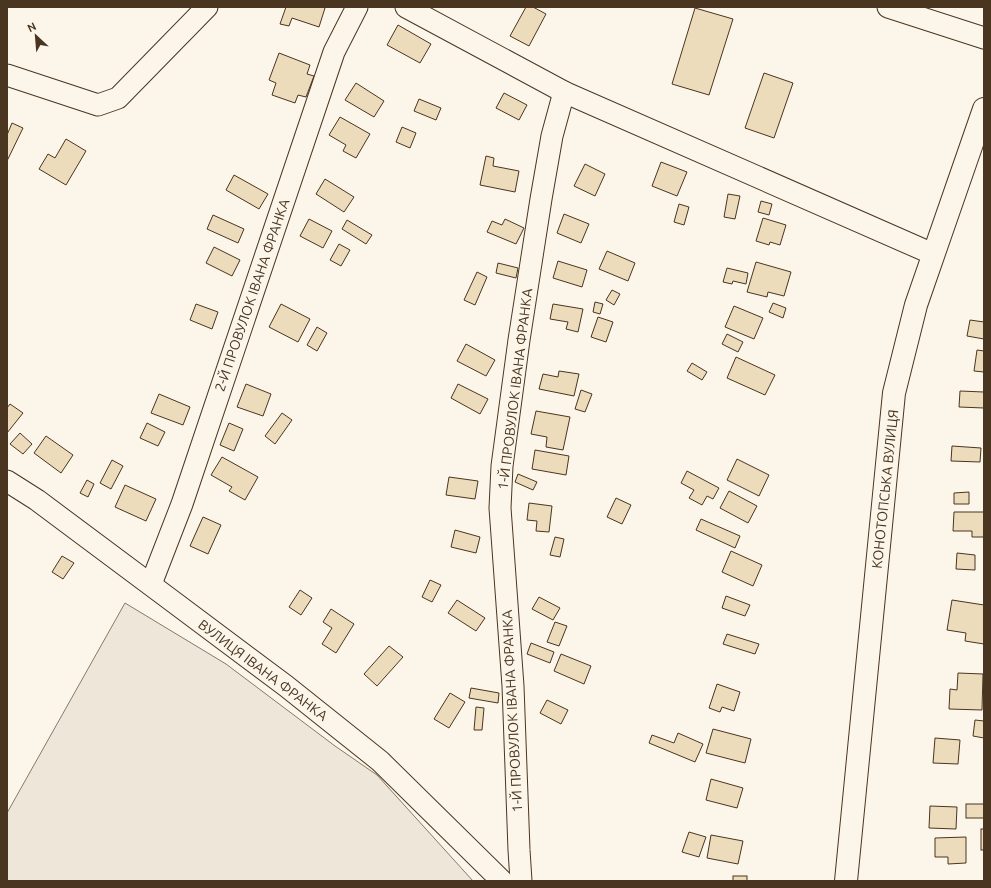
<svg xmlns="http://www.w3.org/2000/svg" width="991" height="888" font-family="Ubuntu,sans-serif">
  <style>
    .green { fill: #ede6d9; stroke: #887966 }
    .building { fill: #ecdcbc; stroke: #4a3520 }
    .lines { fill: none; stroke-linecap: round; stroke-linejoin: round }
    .minor-casing { stroke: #4a3520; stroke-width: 23 }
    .major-casing { stroke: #4a3520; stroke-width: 24 }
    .minor { stroke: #fbf6e9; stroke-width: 21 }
    .major { stroke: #fbf6e9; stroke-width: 22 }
    .labels { text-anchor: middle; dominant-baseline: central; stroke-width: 3; stroke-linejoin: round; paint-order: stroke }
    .street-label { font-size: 14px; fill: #4a3520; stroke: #fbf6e9 }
  </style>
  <rect width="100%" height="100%" fill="#fbf6e9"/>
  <path class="green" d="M125 603 226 664 335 746 377 775 473 881H7V813Z"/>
  <g class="building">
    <path d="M286 7H323L325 8 319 27 292 18 289 26 280 24Z"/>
    <path d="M526 7H533L546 14 529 46 510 36Z"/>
    <path d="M695 8 733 19 709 95 672 84Z"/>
    <path d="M398 25 431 44 420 63 387 45Z"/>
    <path d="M279 53 310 65 307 74 314 76 306 97 298 95 295 103 272 95 276 83 269 80Z"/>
    <path d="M764 73 793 83 774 138 745 128Z"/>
    <path d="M356 83 384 101 374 117 345 100Z"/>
    <path d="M504 93 527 105 519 120 496 108Z"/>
    <path d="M419 99 441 108 436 120 414 111Z"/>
    <path d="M340 117 370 134 356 158 343 151 346 145 329 135Z"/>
    <path d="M12 123 23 128 7 161V135Z"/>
    <path d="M402 127 416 133 410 148 396 142Z"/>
    <path d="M66 139 86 151 66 185 39 169 48 154 55 158Z"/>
    <path d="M486 156 494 158 493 166 519 171 515 192 480 185Z"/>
    <path d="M661 162 687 172 677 196 652 186Z"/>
    <path d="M585 164 605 174 595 196 574 186Z"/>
    <path d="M234 175 268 194 259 209 226 190Z"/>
    <path d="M325 179 354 197 344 212 316 194Z"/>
    <path d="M728 194 740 196 735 219 724 217Z"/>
    <path d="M761 201 772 204 769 215 758 212Z"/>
    <path d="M679 204 689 207 684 225 674 222Z"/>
    <path d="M564 214 589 224 581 243 557 233Z"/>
    <path d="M213 215 244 229 238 243 207 229Z"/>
    <path d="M763 218 786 225 780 245 770 242 769 245 756 241Z"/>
    <path d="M309 219 332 231 323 248 300 236Z"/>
    <path d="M505 219 524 228 516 244 487 232 492 221 502 225Z"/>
    <path d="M347 220 372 235 366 244 342 229Z"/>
    <path d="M339 244 350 250 341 266 330 260Z"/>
    <path d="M214 247 240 260 232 276 206 263Z"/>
    <path d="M607 251 635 263 628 281 599 269Z"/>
    <path d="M558 261 587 270 582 287 553 278Z"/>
    <path d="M756 262 791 272 784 296 768 292 767 297 747 292Z"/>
    <path d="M498 263 518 268 516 278 496 273Z"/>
    <path d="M727 268 748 273 746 284 733 281 732 284 723 282Z"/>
    <path d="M477 272 487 277 475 305 464 300Z"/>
    <path d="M612 290 620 294 614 305 606 300Z"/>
    <path d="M595 302 603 304 600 314 593 312Z"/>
    <path d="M773 303 786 308 783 318 769 312Z"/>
    <path d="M196 304 218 312 212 329 190 320Z"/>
    <path d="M281 304 310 319 298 342 269 327Z"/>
    <path d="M553 304 583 309 578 332 566 329 568 322 550 319Z"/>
    <path d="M734 306 763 318 754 339 725 327Z"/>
    <path d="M598 317 613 322 606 342 591 337Z"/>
    <path d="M970 320 984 322V339L967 336Z"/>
    <path d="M317 327 327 333 317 351 307 345Z"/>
    <path d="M727 334 743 342 738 352 722 344Z"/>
    <path d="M466 344 495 360 486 376 457 361Z"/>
    <path d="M977 350 984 351V372L974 371Z"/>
    <path d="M736 357 775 375 765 395 727 378Z"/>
    <path d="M692 363 707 372 702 380 687 371Z"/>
    <path d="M559 371 579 374 574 396 539 389 543 374 558 377Z"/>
    <path d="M246 384 271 394 263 416 237 407Z"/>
    <path d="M458 384 488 399 480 414 451 398Z"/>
    <path d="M581 390 592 394 585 412 575 409Z"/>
    <path d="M960 391 984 392V408L959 407Z"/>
    <path d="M159 394 190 407 183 425 151 413Z"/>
    <path d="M10 404 23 413 7 433V408Z"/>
    <path d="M536 411 570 417 563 450 546 447 547 437 531 434Z"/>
    <path d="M282 413 292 420 275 444 265 436Z"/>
    <path d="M147 423 165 432 158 446 140 438Z"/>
    <path d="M229 423 243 429 234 451 220 445Z"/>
    <path d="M20 433 32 444 23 454 10 444Z"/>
    <path d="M46 436 73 455 61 473 34 453Z"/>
    <path d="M952 446 981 448 980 462 951 461Z"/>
    <path d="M535 450 569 456 566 475 532 469Z"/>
    <path d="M222 457 258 477 245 500 229 491 232 487 211 475Z"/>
    <path d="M737 459 769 475 759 496 727 480Z"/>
    <path d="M112 460 123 466 111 489 100 483Z"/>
    <path d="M687 471 719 488 713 499 707 496 702 505 689 498 694 490 681 483Z"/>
    <path d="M518 474 537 482 533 490 515 482Z"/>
    <path d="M449 477 478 481 475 499 446 495Z"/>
    <path d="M87 480 94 484 88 497 80 493Z"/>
    <path d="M125 485 156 499 146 521 115 507Z"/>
    <path d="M729 491 757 506 748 523 720 508Z"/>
    <path d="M969 492V504H954V493Z"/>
    <path d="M616 498 631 505 622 524 607 517Z"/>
    <path d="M529 503 552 506 549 532 536 531 537 521 527 520Z"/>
    <path d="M954 512H984V537H972V531H953Z"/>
    <path d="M203 517 221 525 208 554 190 546Z"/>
    <path d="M701 519 740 536 735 548 696 530Z"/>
    <path d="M455 530 480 537 476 553 451 547Z"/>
    <path d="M555 537 564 539 560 557 550 555Z"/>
    <path d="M731 551 762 565 753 586 722 572Z"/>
    <path d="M957 553 975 555V570L956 569Z"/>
    <path d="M62 556 74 563 63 579 52 572Z"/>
    <path d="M430 580 441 585 432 602 422 597Z"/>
    <path d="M300 590 312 598 301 615 289 607Z"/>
    <path d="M726 596 750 605 745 616 722 608Z"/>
    <path d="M539 597 560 608 553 620 532 609Z"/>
    <path d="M457 600 485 618 476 631 448 613Z"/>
    <path d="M952 600 984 605V644L965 641 966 633 947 630Z"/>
    <path d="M331 609 354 624 336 653 322 644 332 628 323 622Z"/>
    <path d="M555 622 567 626 559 646 547 642Z"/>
    <path d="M727 634 759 644 755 654 723 644Z"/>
    <path d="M531 643 554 652 550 663 527 654Z"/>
    <path d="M389 646 403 657 377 686 364 674Z"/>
    <path d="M561 654 591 666 584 684 554 671Z"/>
    <path d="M958 673 983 674 982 710 949 709 950 689 957 690Z"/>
    <path d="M717 684 740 692 734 711 722 707 720 712 709 708Z"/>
    <path d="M471 688 499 693 498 703 469 698Z"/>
    <path d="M450 693 465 702 449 728 434 719Z"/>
    <path d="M547 700 568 710 561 724 540 713Z"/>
    <path d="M476 707 484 708 482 730H474Z"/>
    <path d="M975 720 984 721V738L973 736Z"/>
    <path d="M713 729 751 739 745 763 706 753Z"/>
    <path d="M678 733 703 744 695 762 649 743 652 735 674 743Z"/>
    <path d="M935 738 960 740 958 764 933 763Z"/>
    <path d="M711 779 743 788 737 808 706 800Z"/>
    <rect x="966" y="804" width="18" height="14"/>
    <path d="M930 806 957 807 956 829 929 828Z"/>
    <rect x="981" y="829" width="3" height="21"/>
    <path d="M689 832 706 837 699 857 682 852Z"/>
    <path d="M711 835 743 841 738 864 707 858Z"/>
    <path d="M966 837V863L948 864V857H935V838Z"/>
    <rect x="733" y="876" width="14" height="5"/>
  </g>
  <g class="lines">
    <defs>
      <g id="minor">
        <path d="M406 7 564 92 933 254"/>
        <path d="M888 7 984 38"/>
        <path d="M7 75 98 105 118 98 207 7"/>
        <path d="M7 481 37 500 171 600 286 686 380 761 502 881"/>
        <path d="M151 584 182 504 334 52 357 7"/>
        <path d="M521 881 519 850 513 686 500 508 502 466 519 340 541 199 552 136 564 92"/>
      </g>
      <path id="major" d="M846 881 894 393 916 305 984 109"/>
    </defs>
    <use href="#minor" class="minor-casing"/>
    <use href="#major" class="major-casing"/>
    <use href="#minor" class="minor"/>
    <use href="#major" class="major"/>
  </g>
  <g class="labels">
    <g class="street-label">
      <text transform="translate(252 295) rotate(-71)">2-Й ПРОВУЛОК ІВАНА ФРАНКА</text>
      <text transform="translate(515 389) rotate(-83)">1-Й ПРОВУЛОК ІВАНА ФРАНКА</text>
      <text transform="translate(885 489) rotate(-84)">КОНОТОПСЬКА ВУЛИЦЯ</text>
      <text transform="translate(263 670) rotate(37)">ВУЛИЦЯ ІВАНА ФРАНКА</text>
      <text transform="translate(512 711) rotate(-93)">1-Й ПРОВУЛОК ІВАНА ФРАНКА</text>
    </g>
  </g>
  <rect width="991" height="888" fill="none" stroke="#4a3520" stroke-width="16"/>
  <g transform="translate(36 36) rotate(334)" stroke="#fbf6e9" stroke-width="3" paint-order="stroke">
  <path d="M0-3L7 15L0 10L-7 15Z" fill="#4a3520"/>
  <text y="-6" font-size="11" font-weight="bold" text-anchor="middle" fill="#4a3520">N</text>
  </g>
</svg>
